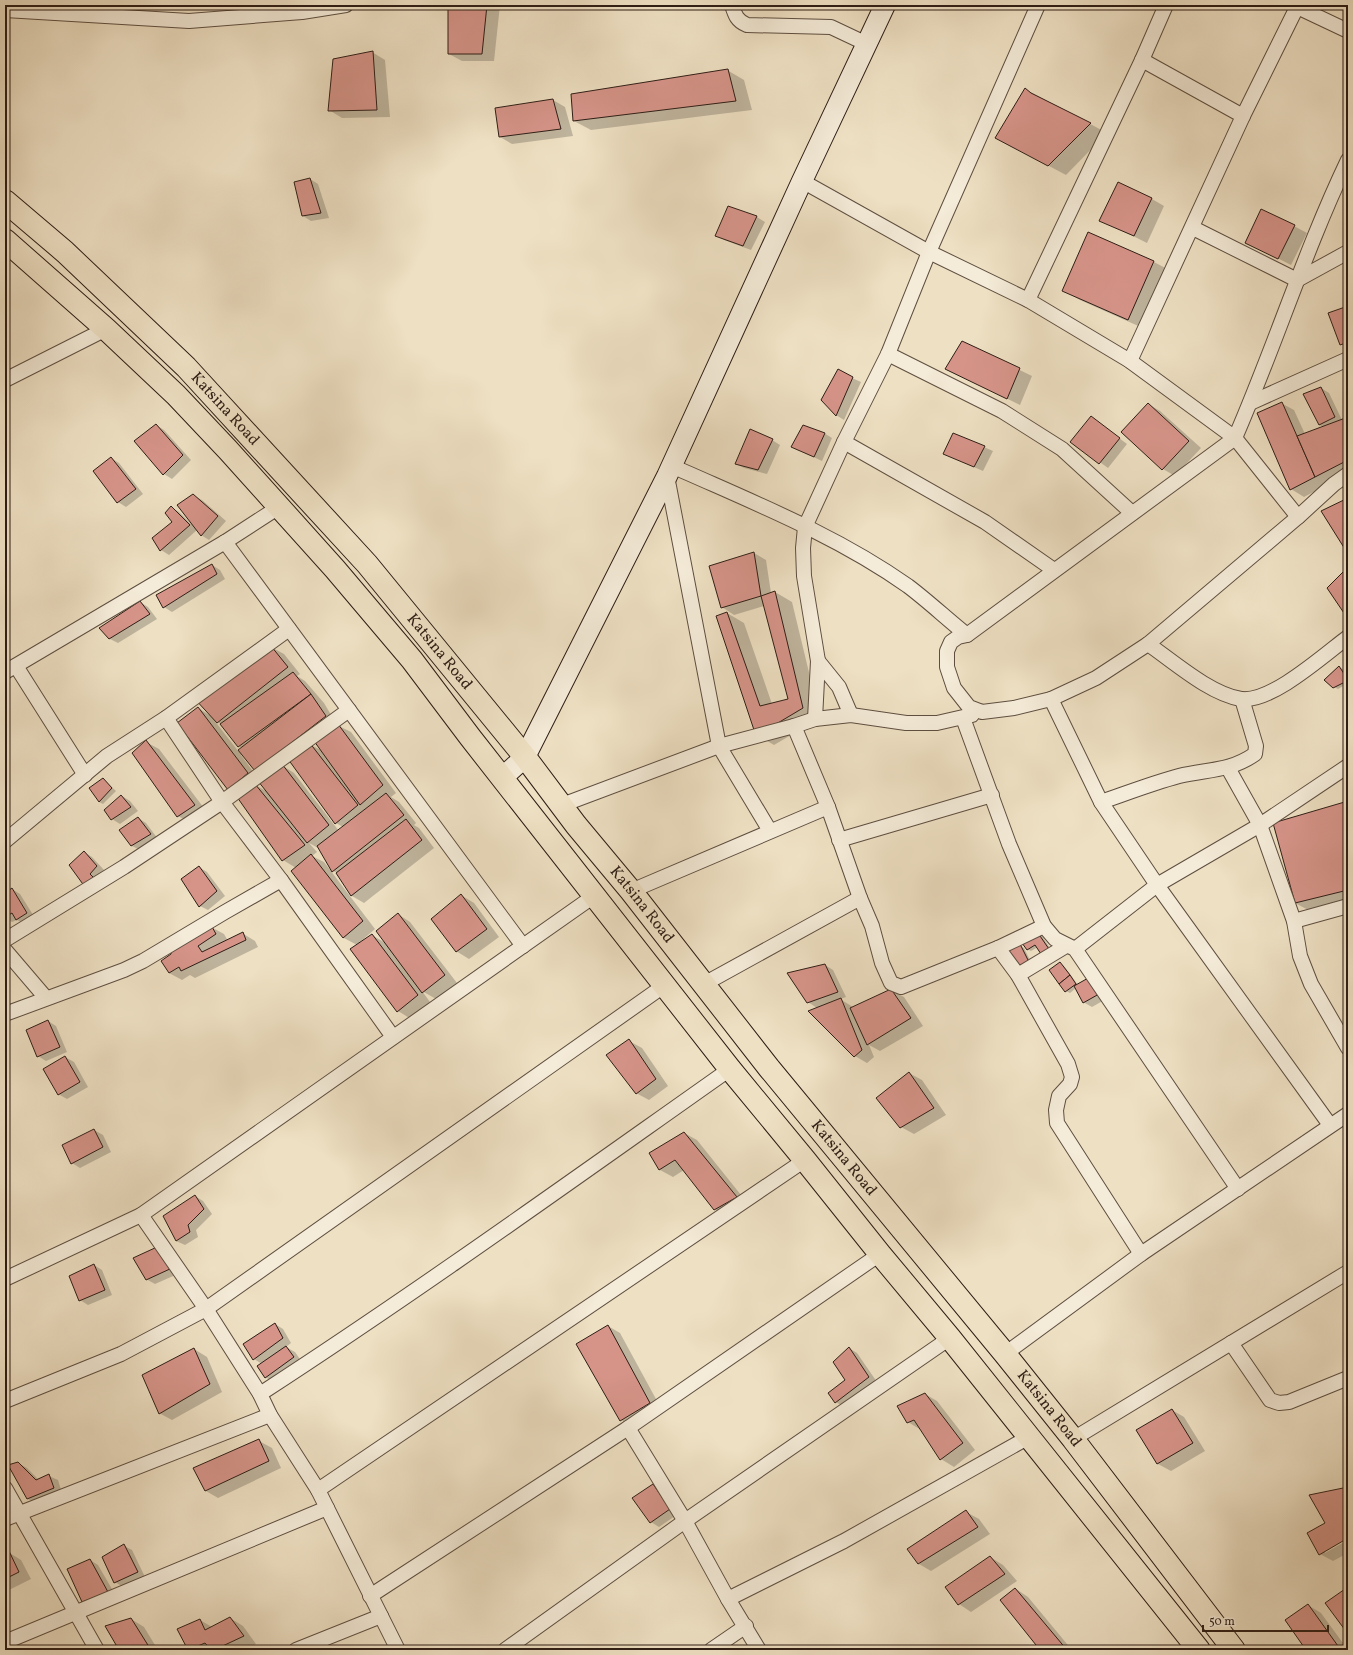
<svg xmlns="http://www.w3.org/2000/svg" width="1353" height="1655" font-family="Vollkorn,serif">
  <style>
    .shadow { fill: #0003; fill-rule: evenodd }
    .building { fill: #d69489; stroke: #2e1d15 }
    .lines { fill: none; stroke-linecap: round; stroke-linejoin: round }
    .minor-casing { stroke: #5e4e40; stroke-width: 16 }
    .secondary-casing { stroke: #2e1d15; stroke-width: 22 }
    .trunk-casing { stroke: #2e1d15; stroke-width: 24 }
    .minor { stroke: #f4ebd8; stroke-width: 14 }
    .secondary { stroke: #f4ebd8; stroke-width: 20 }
    .trunk { stroke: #eee0c3; stroke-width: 22 }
    .labels { text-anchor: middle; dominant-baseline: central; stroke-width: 4; stroke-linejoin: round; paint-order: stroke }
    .street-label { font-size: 16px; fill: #2e1d15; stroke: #f4ebd8 }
  </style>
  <rect width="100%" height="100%" fill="#eee0c3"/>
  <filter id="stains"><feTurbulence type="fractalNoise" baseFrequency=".005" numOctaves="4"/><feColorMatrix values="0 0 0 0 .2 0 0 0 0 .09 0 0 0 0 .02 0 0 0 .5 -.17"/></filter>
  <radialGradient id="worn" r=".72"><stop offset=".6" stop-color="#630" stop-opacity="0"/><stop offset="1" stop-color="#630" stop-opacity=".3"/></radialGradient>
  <g class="shadow">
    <path d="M449 5H500L494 61H462L449 54Z"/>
    <path d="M372 52 385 60 390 117 342 118 329 110Z"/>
    <path d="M727 70 744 80 752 110 591 130 574 121Z"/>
    <path d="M1025 89 1107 133 1066 175 1013 147Z"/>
    <path d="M553 100 565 107 573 136 512 144 500 137Z"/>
    <path d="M310 179 318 184 329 218 311 221 303 216Z"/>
    <path d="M1152 199 1164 206 1147 243 1101 220Z"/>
    <path d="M729 208 757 217 765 222 751 250 724 240 716 235Z"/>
    <path d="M1294 226 1307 233 1291 265 1246 242Z"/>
    <path d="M1088 233 1154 262 1171 271 1145 329 1080 300 1063 290Z"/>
    <path d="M1348 307V348L1341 344Z"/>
    <path d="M962 342 1032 376 1020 405 946 369Z"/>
    <path d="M852 378 861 382 844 420 836 415 822 399Z"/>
    <path d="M1321 388 1329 393 1342 420 1348 418V474L1304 497 1291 489 1258 414 1281 403 1294 410 1305 434 1324 427 1319 425Z"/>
    <path d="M1148 404 1160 411 1201 448 1175 476 1163 469Z"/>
    <path d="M1091 417 1127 444 1108 468 1072 442Z"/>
    <path d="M156 425 164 430 191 460 172 479 164 474 136 441Z"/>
    <path d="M824 433 832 438 822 461 792 447Z"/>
    <path d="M954 434 993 451 983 471 944 454Z"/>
    <path d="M772 440 780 445 767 474 744 468 736 464Z"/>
    <path d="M111 458 119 463 143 494 126 507 118 502 94 471Z"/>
    <path d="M193 495 202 500 226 521 209 540 201 535 197 530 169 555 161 550 153 539 174 522 171 507 179 512 191 524 192 523Z"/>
    <path d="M754 553 766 560 771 593 775 592 792 602 820 718 774 745 757 735 727 613 744 623 772 704 789 700 764 606 734 615 722 607Z"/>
    <path d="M212 565 220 570 225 579 172 612 164 607 157 596Z"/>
    <path d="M140 602 148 607 157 619 118 643 110 639 101 628Z"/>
    <path d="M271 647 284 654 300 674 297 676 305 681 324 703 337 725 351 732 396 793 391 797 399 802 416 823 414 825 419 828 434 848 364 903 352 896 338 873 333 871 320 849 309 843 317 852 312 856 324 862 375 929 360 942V943L372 935 387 944 398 914 410 922 457 983 436 999 422 991 430 1002 411 1019 398 1011 351 949 357 945 344 938 292 871 296 868 283 860 238 798 198 708 211 716ZM214 720 221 724 238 746 242 748 238 751ZM316 741 323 751 311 745ZM242 754 266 776 260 781 241 755ZM291 761 336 823 343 827 339 831 294 773 283 766ZM260 781 268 792 255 785Z"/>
    <path d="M1339 667 1343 669 1348 677V689L1345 685 1338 689 1334 687Z"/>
    <path d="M146 742 159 749 207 812 191 823 178 816Z"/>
    <path d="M103 779 116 791 103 804 99 802Z"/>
    <path d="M122 796 130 801 138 811 120 824 112 819Z"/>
    <path d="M1348 802V904L1312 912 1295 903Z"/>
    <path d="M138 818 146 823 158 839 140 850 132 846 121 830Z"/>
    <path d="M84 852 92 857 105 871 94 891Z"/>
    <path d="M199 867 207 872 225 896 208 910 200 906Z"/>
    <path d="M12 889 20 894 35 918 25 924 17 920 12 922 5 918V895Z"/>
    <path d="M461 895 474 903 499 937 469 959 456 951Z"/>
    <path d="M211 927 224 934 228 941 242 933 255 941 258 947 195 978 190 975 182 980 169 973Z"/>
    <path d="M1038 934 1042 936 1054 954 1038 947 1031 951 1027 949Z"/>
    <path d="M1020 946 1024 948 1032 964 1017 967Z"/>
    <path d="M1060 963 1064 966 1078 985 1106 999 1092 1007 1083 1002 1076 988 1070 993 1066 991Z"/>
    <path d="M825 965 833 970 846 997 840 999 853 1007 891 990 904 997 923 1026 880 1051 869 1045 874 1057 867 1063 855 1056 817 1008 808 1002Z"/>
    <path d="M48 1021 56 1026 67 1052 46 1061 38 1056Z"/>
    <path d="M629 1041 642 1048 668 1086 649 1100 636 1093Z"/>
    <path d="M65 1057 74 1062 88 1087 67 1099 58 1094Z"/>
    <path d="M909 1073 922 1080 946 1115 914 1134 901 1127Z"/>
    <path d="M94 1130 103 1135 111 1152 80 1168 72 1163 64 1145Z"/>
    <path d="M684 1133 697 1140 749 1205 728 1217 715 1209 684 1170 673 1177 660 1170 650 1154Z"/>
    <path d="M195 1196 203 1201 212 1214 196 1230 198 1237 185 1245 176 1241Z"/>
    <path d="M165 1253 180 1273 155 1284 146 1279Z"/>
    <path d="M94 1265 102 1270 112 1295 88 1305 80 1300Z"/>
    <path d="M275 1324 283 1329 291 1343 286 1347 295 1352 302 1362 274 1382 265 1377 262 1364 254 1359 244 1344Z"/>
    <path d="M608 1326 620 1333 662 1410 634 1427 621 1420Z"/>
    <path d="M849 1348 857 1353 877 1382 844 1407 836 1402 846 1381Z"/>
    <path d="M194 1349 207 1357 222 1392 172 1420 159 1413Z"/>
    <path d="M925 1394 937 1401 975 1450 954 1467 941 1459 921 1430 908 1422Z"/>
    <path d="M1172 1410 1184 1417 1205 1451 1171 1471 1158 1464 1138 1430Z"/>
    <path d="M259 1441 272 1448 281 1468 218 1498 206 1491Z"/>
    <path d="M18 1463 27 1468 39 1480 49 1476 58 1480 62 1493 36 1503 28 1499Z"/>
    <path d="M653 1485 661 1490 678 1514 659 1527 651 1522Z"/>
    <path d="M1348 1488V1537L1325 1550V1553L1348 1540V1553L1333 1561 1320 1554 1327 1523Z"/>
    <path d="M966 1512 979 1519 990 1534 931 1571 919 1564Z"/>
    <path d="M124 1546 132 1550 145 1577 123 1587 115 1582Z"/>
    <path d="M8 1552 21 1560 31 1579 5 1592V1553Z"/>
    <path d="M990 1557 1003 1565 1017 1581 971 1612 959 1604Z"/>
    <path d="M90 1560 98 1565 116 1596 91 1606 83 1601Z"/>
    <path d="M1016 1589 1028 1597 1072 1650H1041Z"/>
    <path d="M1308 1605 1321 1613 1348 1650H1307Z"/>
    <path d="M230 1618 243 1626 256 1644 242 1650H189L178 1629 200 1620 212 1627Z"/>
    <path d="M131 1619 144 1627 158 1650H120Z"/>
  </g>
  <g class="building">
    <path d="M448 5H487L482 54H448Z"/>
    <path d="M373 51 377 110 328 111 333 59Z"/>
    <path d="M728 69 736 101 573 121 571 94Z"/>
    <path d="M1025 88 1031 93 1091 123 1048 166 995 138Z"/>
    <path d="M553 99 561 129 499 137 495 108Z"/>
    <path d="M310 178 321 213 302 216 294 182Z"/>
    <path d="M1118 182 1152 198 1134 236 1099 221Z"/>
    <path d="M728 206 757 216 743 246 715 236Z"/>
    <path d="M1261 209 1295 225 1278 259 1245 243Z"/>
    <path d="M1088 232 1154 261 1128 320 1062 291Z"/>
    <path d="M1348 306V342L1340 345 1328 313Z"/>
    <path d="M962 341 1020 368 1007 399 945 369Z"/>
    <path d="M838 369 853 377 836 416 821 400Z"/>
    <path d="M1321 387 1335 417 1319 425 1303 394Z"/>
    <path d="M1282 402 1315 477 1290 490 1257 413Z"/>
    <path d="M1148 403 1189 441 1162 470 1121 432Z"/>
    <path d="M1091 416 1120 438 1099 464 1070 442Z"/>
    <path d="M1348 417V460L1315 477 1297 436Z"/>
    <path d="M156 424 183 455 163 475 134 441Z"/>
    <path d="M803 425 825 433 814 457 791 447Z"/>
    <path d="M750 429 773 439 758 470 735 464Z"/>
    <path d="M953 433 985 446 974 467 943 454Z"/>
    <path d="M111 457 136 489 117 503 93 471Z"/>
    <path d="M193 494 218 516 201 536 177 505Z"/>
    <path d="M1348 498V554L1321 511Z"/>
    <path d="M171 506 190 525 160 551 152 538 172 522 165 513Z"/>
    <path d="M754 552 761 596 721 608 709 566Z"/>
    <path d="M212 564 217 574 163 608 156 595Z"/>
    <path d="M1348 567V619L1327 588Z"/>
    <path d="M775 591 803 708 756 736 716 616 727 612 760 706 788 699 761 596Z"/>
    <path d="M140 601 150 614 109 639 99 628Z"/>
    <path d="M271 646 288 667 217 723 194 698Z"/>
    <path d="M1339 666 1348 680V685L1346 689 1343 683 1333 688 1324 680Z"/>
    <path d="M293 672 311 694 238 747 220 724Z"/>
    <path d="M311 694 326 716 255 771 238 750Z"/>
    <path d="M198 707 248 773 228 790 177 723Z"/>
    <path d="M338 724 383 785 360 805 314 741Z"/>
    <path d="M146 740 195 805 177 817 132 753Z"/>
    <path d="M309 742 358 805 335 824 288 759Z"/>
    <path d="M282 764 329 825 307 843 258 781Z"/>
    <path d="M103 778 112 788 99 802 89 788Z"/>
    <path d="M255 784 305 845 282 861 237 797Z"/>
    <path d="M386 793 404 815 332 872 317 846Z"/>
    <path d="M121 795 131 807 111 820 104 810Z"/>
    <path d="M1348 801V890L1295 903 1273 823Z"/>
    <path d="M138 817 151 834 131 846 119 830Z"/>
    <path d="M406 819 422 840 351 896 336 873Z"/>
    <path d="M84 851 97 866 90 874 94 878 85 887 69 865Z"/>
    <path d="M311 854 363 921 343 938 291 871Z"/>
    <path d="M199 866 217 891 199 907 181 879Z"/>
    <path d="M12 888 27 913 16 920 12 913 5 917V893Z"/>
    <path d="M461 894 487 929 456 952 431 919Z"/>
    <path d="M398 913 445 975 422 993 376 931Z"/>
    <path d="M211 925 216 934 198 946 202 952 243 932 246 940 181 971 179 967 169 973 161 961 171 954V949Z"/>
    <path d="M1038 933 1051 952 1043 957 1035 945 1027 950 1022 943Z"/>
    <path d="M372 934 418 995 397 1012 350 949Z"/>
    <path d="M1020 944 1029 962 1016 967 1008 951Z"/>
    <path d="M1060 962 1070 975 1059 984 1049 970Z"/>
    <path d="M825 964 838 992 807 1003 787 973Z"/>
    <path d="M1070 975 1076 984 1065 992 1059 984Z"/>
    <path d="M1090 977 1099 994 1083 1003 1074 986Z"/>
    <path d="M891 989 911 1018 867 1045 850 1008Z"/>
    <path d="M841 998 862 1050 854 1057 808 1011Z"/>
    <path d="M48 1020 60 1047 37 1057 26 1030Z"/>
    <path d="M629 1039 656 1079 636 1094 606 1055Z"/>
    <path d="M65 1056 80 1082 58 1095 43 1069Z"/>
    <path d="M909 1072 934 1108 900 1128 876 1098Z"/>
    <path d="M94 1129 103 1147 71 1164 62 1145Z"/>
    <path d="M684 1132 737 1197 714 1210 675 1160 659 1170 649 1153Z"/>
    <path d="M195 1195 204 1209 188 1225 190 1232 176 1241 163 1216Z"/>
    <path d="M157 1247 172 1268 146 1280 133 1258Z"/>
    <path d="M94 1264 105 1290 79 1301 69 1276Z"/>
    <path d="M275 1323 283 1338 253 1360 243 1344Z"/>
    <path d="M608 1325 650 1403 620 1421 576 1344Z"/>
    <path d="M286 1346 294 1357 265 1378 257 1366Z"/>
    <path d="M849 1347 869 1377 835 1403 828 1393 845 1380 833 1362Z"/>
    <path d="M194 1348 210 1384 159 1414 142 1375Z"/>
    <path d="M925 1393 963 1443 940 1460 914 1420 907 1423 897 1406Z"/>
    <path d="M1172 1409 1193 1443 1157 1464 1136 1430Z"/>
    <path d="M259 1439 269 1461 205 1491 193 1468Z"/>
    <path d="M18 1462 36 1480 49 1474 54 1488 27 1499 8 1465Z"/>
    <path d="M653 1484 670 1509 650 1523 632 1498Z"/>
    <path d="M1348 1487V1538L1319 1555 1307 1533 1325 1523 1309 1495Z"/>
    <path d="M966 1510 978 1527 918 1564 907 1549Z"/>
    <path d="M124 1544 138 1572 114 1583 102 1557Z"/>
    <path d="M9 1551 19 1572 5 1579V1552Z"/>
    <path d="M990 1556 1005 1574 958 1605 945 1587Z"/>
    <path d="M90 1559 108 1592 82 1602 67 1569Z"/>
    <path d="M1015 1588 1067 1650H1040L1000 1600Z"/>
    <path d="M1345 1589 1348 1592V1634L1325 1603Z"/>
    <path d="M1308 1604 1338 1646 1333 1650H1306L1285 1620Z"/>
    <path d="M230 1617 244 1636 214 1650H211L205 1643 188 1650 177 1629 200 1619 205 1630Z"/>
    <path d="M131 1618 151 1650H119L105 1626Z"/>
  </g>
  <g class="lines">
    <defs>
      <g id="minor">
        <path d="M732 5C735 15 737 21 747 25L831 27 867 44"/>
        <path d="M1293 5 1348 31"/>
        <path d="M5 10 189 21 302 12 346 5"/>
        <path d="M1142 60 1243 116"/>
        <path d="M802 181 929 252 1028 300 1130 361 1235 438 967 635 958 637 951 642 947 651V667L954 688 969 707 982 712 1014 708 1051 699 1096 678 1148 644 1298 517 1334 484 1348 474"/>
        <path d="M1193 228 1297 280"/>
        <path d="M1297 280 1348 252"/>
        <path d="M1028 300 1142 60 1166 5"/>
        <path d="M888 354 1002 411 1062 449 1132 513"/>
        <path d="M1130 361 1243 116 1297 7"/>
        <path d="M5 380 106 329"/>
        <path d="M1250 403 1348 359"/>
        <path d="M844 442 985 522 1054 570"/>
        <path d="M672 466C752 502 836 535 908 586 928 601 947 619 967 635"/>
        <path d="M667 476 719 746 770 831"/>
        <path d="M1298 517 1235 438C1275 346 1305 250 1348 160"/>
        <path d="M225 542 523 946"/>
        <path d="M1148 644C1174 662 1210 694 1241 699 1271 703 1324 655 1348 637"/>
        <path d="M818 661 839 687 851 715"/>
        <path d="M16 666 85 775"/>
        <path d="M5 672 225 542 279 507"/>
        <path d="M1051 699 1101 802 1157 885 1330 1125"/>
        <path d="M166 718 222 802 281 880"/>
        <path d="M963 718 1009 844 1044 926 1055 939 1075 949 1238 1189"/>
        <path d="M815 719 818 661 804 576 803 548 805 527 844 442 888 354 929 252 1038 5"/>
        <path d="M794 726 828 807 860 898"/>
        <path d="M1228 768 1260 825 1294 921 1300 956 1311 984 1348 1048"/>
        <path d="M1101 802C1127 793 1153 783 1179 776 1207 769 1229 772 1255 754L1256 746 1242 699"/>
        <path d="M562 805 719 746 794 726 815 719 851 715 906 723H937L972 715"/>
        <path d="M839 840 992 795"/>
        <path d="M5 841 107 756 166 718 289 629"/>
        <path d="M631 891 828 807"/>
        <path d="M1294 921 1348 906"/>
        <path d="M5 940 124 867 222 802 349 710"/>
        <path d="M998 948 1018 975 1068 1064 1072 1077 1070 1084 1059 1096 1056 1110 1057 1123 1141 1254"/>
        <path d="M1075 949 1157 885 1260 825 1348 766"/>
        <path d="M5 950 46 998"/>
        <path d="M1018 975 1066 946"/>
        <path d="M704 984 860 898 872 926 882 963 891 983 901 987 998 948 1044 926"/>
        <path d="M5 1014 124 970 143 961 225 912 281 880 393 1037"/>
        <path d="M141 1215 206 1309 260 1394 270 1415 318 1490 398 1650"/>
        <path d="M5 1279 141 1215 594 896"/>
        <path d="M1231 1343 1270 1400 1279 1403 1289 1402 1348 1378"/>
        <path d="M1005 1354 1141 1254 1348 1114"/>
        <path d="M260 1394C420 1290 574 1179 730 1069"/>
        <path d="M5 1401 121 1354 206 1309 665 985"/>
        <path d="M628 1428 685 1521 728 1599 759 1650"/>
        <path d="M1073 1439 1348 1272"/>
        <path d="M5 1488 97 1650"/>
        <path d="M318 1490 805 1160"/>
        <path d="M5 1519 270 1415"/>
        <path d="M370 1596 628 1428 880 1254"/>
        <path d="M728 1599 844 1541 1029 1437"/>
        <path d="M5 1642 327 1508"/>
        <path d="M296 1650 381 1616"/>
        <path d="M505 1650 685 1521 950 1338"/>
        <path d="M711 1650 746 1626"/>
      </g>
      <path id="secondary" d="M503 777 525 757 667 476 802 181 885 5"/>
      <g id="trunk">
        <path id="s1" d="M5 201 65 252 186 367 367 564 525 757 576 825 631 891 769 1068 1005 1354 1073 1439 1234 1650"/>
        <path d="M5 240 106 329 176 395 228 450 335 569 412 660 470 737 730 1069 805 1160 880 1254 950 1338 1199 1650"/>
      </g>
    </defs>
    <use href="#minor" class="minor-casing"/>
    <use href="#secondary" class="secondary-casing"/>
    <use href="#trunk" class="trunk-casing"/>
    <use href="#minor" class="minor"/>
    <use href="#secondary" class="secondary"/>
    <use href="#trunk" class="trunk"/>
  </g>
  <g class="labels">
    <g class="street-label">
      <text stroke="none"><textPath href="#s1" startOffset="303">Katsina Road</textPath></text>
      <text stroke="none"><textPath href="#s1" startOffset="627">Katsina Road</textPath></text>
      <text stroke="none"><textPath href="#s1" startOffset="951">Katsina Road</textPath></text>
      <text stroke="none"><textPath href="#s1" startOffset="1275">Katsina Road</textPath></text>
      <text stroke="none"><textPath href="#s1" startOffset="1599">Katsina Road</textPath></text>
    </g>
  </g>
  <rect width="1353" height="1655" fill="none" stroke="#eee0c3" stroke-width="20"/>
  <rect x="6" y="6" width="1341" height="1643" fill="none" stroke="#2e1d15" stroke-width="2"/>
  <rect x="10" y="10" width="1333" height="1635" fill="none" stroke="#2e1d15"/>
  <path d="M1203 1625v6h125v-6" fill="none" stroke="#2e1d15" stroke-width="2"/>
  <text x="1209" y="1625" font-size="12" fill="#2e1d15" stroke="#f4ebd8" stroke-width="3" paint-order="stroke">50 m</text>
  <rect width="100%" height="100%" filter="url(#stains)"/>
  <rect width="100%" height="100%" fill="url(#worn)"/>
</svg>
